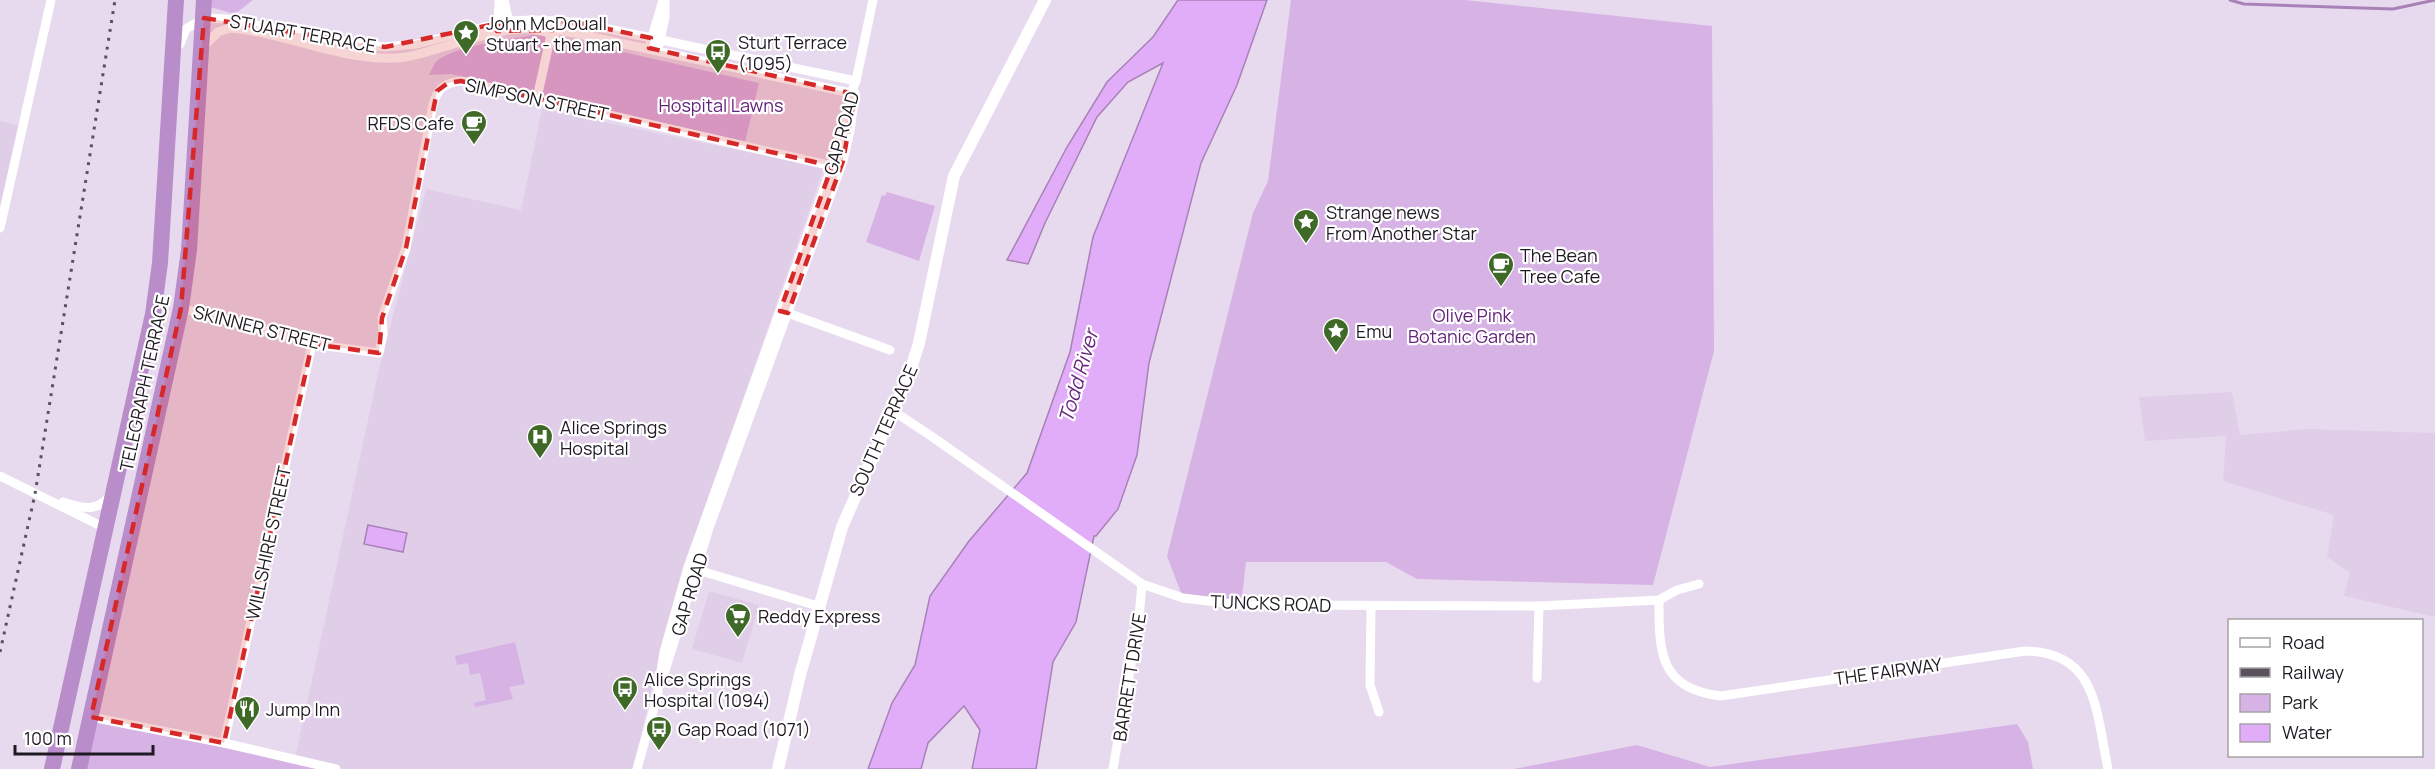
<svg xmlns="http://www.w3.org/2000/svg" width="2435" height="769" font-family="Manrope,sans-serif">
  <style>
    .built { fill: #e0cee8 }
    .green { fill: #d6b2e5 }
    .water { fill: #e2adf8; stroke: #a881b8; stroke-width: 1.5 }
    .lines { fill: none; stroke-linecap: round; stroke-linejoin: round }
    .stream { stroke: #a881b8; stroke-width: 3 }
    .street { stroke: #fff; stroke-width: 9 }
    .secondary { stroke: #fff; stroke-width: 12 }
    .highway { stroke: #b98dca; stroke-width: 16 }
    .rail { stroke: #59515c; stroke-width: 3; stroke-dasharray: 3 6; stroke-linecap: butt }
    .marked { fill: #d62828; fill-opacity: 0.2; stroke: #d62828; stroke-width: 4.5; stroke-dasharray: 12 8; stroke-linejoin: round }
    .labels { text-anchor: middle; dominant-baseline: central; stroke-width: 4.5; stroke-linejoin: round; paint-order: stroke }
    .poi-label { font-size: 18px; fill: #1f1a21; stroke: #fff; text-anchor: start }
    .street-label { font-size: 18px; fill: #1f1a21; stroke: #fff }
    .park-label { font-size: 18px; fill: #63237a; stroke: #fff }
    .water-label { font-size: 20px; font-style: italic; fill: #66267d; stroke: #fff }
  </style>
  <rect width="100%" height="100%" fill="#e8daee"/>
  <g class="built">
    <path d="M542 109 824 168 688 555 661 650 633 769H336L295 759 378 373 426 189 521 210Z"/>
    <path d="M0 121 23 126 0 228Z"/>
    <path d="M2232 392 2240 435 2307 429 2435 433V617L2344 596 2350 573 2327 557 2334 515 2223 481 2226 436 2145 441 2139 397Z"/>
    <path d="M709 591 759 605 742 663 692 649Z"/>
  </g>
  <g class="green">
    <path d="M210 0H253L235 14 210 7Z"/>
    <path d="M1291 0H1465L1712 26 1714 351 1653 585 1417 579 1386 562H1246L1241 605 1183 598 1167 556 1253 213 1268 181Z"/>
    <path d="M534 35 562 38 759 83 745 142 451 74 429 75C431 71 433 66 436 62 449 47 514 38 534 35Z"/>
    <path d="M887 192 935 206 919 261 866 242 882 195 885 196Z"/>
    <path d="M515 642 525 684 509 687 513 699 475 707 474 703 486 700 480 673 470 675 468 663 457 665 455 656Z"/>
    <path d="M91 717 336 769H79Z"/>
    <path d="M2017 724 2028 742 2033 769H1514L1637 745 1710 767Z"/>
  </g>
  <g class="water">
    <path d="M1178 0H1267L1237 85 1201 163 1149 363 1137 455 1118 509 1096 536H1094L1076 622 1053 662 1036 769H972L980 730 964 706 928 743 921 769H868L892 703 915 665 930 596 969 541 1027 473 1070 352 1093 237 1163 63 1128 82 1097 117 1045 223 1028 264 1007 260 1067 147 1107 82 1153 37Z"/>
    <path d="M368 525 407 533 403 552 364 544Z"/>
  </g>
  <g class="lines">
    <path class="stream" d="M2230 0 2244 4 2393 9 2435 0"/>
    <g class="street">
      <path d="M504 0 510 27"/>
      <path d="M498 27 499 0"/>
      <path d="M180 44 186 29 204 18 226 19 354 44 385 47 417 44 508 21 534 20 575 22 856 81"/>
      <path d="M650 44 663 0"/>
      <path d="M659 45 665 17V0"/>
      <path d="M203 47 218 32 230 28C287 32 348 65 406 57 442 51 522 14 551 35L560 30 855 94"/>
      <path d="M537 98 552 30"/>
      <path d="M0 228 51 0"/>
      <path d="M181 308 312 344 379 353 383 334 382 318 406 248 433 104C438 88 444 83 461 81L832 166"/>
      <path d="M782 311 890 350"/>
      <path d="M895 412 931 436 1142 584 1183 598 1241 605 1539 606 1659 600 1677 590 1699 584"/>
      <path d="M0 476 105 528"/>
      <path d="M63 502C81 508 98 513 110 495"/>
      <path d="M691 568 821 607"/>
      <path d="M1659 600C1659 653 1659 688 1721 696L2025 651C2098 652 2096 712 2108 769"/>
      <path d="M1371 606 1370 685 1379 712"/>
      <path d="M665 671 709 528 843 161 850 131 855 93"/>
      <path d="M1537 678 1539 606"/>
      <path d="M657 697 664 652 688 567 832 166 851 93 856 81 873 0"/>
      <path d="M91 717 224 743 336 769"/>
      <path d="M224 743 312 344"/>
      <path d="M637 769 658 693"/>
      <path d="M1113 769 1139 618 1142 584"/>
    </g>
    <path class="secondary" d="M778 769 800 675 842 527 910 372 919 343 954 176 1045 0"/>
    <g class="highway">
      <path d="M52 769 153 314 160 263 176 0"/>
      <path d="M79 769 181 308 189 250 204 0"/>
    </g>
    <path class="rail" d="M0 652 35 494 115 0"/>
  </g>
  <path class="marked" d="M204 18 385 47 499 23 497 31 553 30 555 21 575 22 651 38 649 48 855 94 843 161 788 313 780 311 832 166 461 81 448 83 437 91 406 248 382 318 379 353 312 344 224 743 91 717 181 308Z"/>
  <defs>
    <symbol id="sight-pin" viewBox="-11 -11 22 30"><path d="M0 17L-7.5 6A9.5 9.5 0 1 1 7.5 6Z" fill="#3f6927" stroke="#fff"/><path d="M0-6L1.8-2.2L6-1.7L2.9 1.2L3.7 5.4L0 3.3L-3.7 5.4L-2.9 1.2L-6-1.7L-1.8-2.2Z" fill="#fff"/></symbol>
    <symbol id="bus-pin" viewBox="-11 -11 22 30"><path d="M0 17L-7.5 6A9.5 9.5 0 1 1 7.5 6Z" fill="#3f6927" stroke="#fff"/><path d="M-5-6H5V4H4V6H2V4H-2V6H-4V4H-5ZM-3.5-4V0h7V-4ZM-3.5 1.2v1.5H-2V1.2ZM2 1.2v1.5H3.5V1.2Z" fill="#fff"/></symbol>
    <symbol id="cafe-pin" viewBox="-11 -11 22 30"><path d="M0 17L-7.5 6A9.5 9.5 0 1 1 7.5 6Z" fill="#3f6927" stroke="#fff"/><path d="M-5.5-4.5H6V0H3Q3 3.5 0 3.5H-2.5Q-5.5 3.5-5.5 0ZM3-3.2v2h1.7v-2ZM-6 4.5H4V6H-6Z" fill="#fff"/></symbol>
    <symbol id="hospital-pin" viewBox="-11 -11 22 30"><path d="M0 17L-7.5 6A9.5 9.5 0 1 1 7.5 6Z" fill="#3f6927" stroke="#fff"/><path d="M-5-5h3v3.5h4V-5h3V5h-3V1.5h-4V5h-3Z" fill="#fff"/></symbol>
    <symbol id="supermarket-pin" viewBox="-11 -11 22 30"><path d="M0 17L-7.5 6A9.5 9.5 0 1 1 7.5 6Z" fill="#3f6927" stroke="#fff"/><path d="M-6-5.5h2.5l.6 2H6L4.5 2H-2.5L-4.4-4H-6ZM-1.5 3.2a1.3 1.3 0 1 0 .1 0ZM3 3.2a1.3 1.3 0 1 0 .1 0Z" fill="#fff"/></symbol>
    <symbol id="restaurant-pin" viewBox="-11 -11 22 30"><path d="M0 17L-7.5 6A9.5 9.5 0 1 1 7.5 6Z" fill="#3f6927" stroke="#fff"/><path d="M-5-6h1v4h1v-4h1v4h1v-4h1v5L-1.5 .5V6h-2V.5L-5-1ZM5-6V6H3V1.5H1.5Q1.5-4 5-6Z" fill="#fff"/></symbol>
  </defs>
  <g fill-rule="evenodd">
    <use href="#sight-pin" x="451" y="18" width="30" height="40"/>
    <use href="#bus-pin" x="703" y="37" width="30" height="40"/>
    <use href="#cafe-pin" x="459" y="108" width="30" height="40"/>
    <use href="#sight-pin" x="1291" y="207" width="30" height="40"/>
    <use href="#cafe-pin" x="1486" y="250" width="30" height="40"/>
    <use href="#sight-pin" x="1321" y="316" width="30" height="40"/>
    <use href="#hospital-pin" x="525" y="422" width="30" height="40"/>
    <use href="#supermarket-pin" x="723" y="601" width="30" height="40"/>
    <use href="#bus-pin" x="610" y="674" width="30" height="40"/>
    <use href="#restaurant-pin" x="232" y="694" width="30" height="40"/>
    <use href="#bus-pin" x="644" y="714" width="30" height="40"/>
  </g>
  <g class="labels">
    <g class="poi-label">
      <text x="486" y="23">John McDouall<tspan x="486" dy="21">Stuart - the man</tspan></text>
      <text x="738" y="42">Sturt Terrace<tspan x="738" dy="21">(1095)</tspan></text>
      <text x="454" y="123" text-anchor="end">RFDS Cafe</text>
      <text x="1326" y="212">Strange news<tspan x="1326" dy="21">From Another Star</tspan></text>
      <text x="1520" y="255">The Bean<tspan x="1520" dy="21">Tree Cafe</tspan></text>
      <text x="1356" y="331">Emu</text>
      <text x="560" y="427">Alice Springs<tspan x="560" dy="21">Hospital</tspan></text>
      <text x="758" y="616">Reddy Express</text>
      <text x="644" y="679">Alice Springs<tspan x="644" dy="21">Hospital (1094)</tspan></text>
      <text x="266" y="709">Jump Inn</text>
      <text x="678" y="729">Gap Road (1071)</text>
    </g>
    <g class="street-label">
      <text transform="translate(303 33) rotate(10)">STUART TERRACE</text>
      <text transform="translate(537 99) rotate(12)">SIMPSON STREET</text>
      <text transform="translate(841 133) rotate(-74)">GAP ROAD</text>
      <text transform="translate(262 328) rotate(14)">SKINNER STREET</text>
      <text transform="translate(144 383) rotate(-78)">TELEGRAPH TERRACE</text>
      <text transform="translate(883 430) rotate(-66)">SOUTH TERRACE</text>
      <text transform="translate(268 543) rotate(-78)">WILLSHIRE STREET</text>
      <text transform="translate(689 594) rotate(-73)">GAP ROAD</text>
      <text transform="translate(1271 603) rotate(2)">TUNCKS ROAD</text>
      <text transform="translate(1888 671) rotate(-8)">THE FAIRWAY</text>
      <text transform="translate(1129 677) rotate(-81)">BARRETT DRIVE</text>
    </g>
    <g class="park-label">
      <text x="721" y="105">Hospital Lawns</text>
      <text x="1472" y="315">Olive Pink<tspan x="1472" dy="21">Botanic Garden</tspan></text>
    </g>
    <g class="water-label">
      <text transform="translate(1078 376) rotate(-74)">Todd River</text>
    </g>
  </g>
  <rect x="2228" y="619" width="195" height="138" fill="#ffffff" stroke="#a5a3a6" stroke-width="1.5"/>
  <rect x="2240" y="638" width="30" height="9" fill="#ffffff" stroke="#a5a3a6" stroke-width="1.5"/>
  <text x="2282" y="649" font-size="18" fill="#1f1a21">Road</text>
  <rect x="2240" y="668" width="30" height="9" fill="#59515c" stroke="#a5a3a6" stroke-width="1.5"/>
  <text x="2282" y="679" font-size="18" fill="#1f1a21">Railway</text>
  <rect x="2240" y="694" width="30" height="18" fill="#d6b2e5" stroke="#a5a3a6" stroke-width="1.5"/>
  <text x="2282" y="709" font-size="18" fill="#1f1a21">Park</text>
  <rect x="2240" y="724" width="30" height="18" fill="#e2adf8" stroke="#a5a3a6" stroke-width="1.5"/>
  <text x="2282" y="739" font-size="18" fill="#1f1a21">Water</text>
  <path d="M15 745v9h138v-9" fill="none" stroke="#1f1a21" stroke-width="3"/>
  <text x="24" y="745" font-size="18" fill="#1f1a21" stroke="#ffffff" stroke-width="4.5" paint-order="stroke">100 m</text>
</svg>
